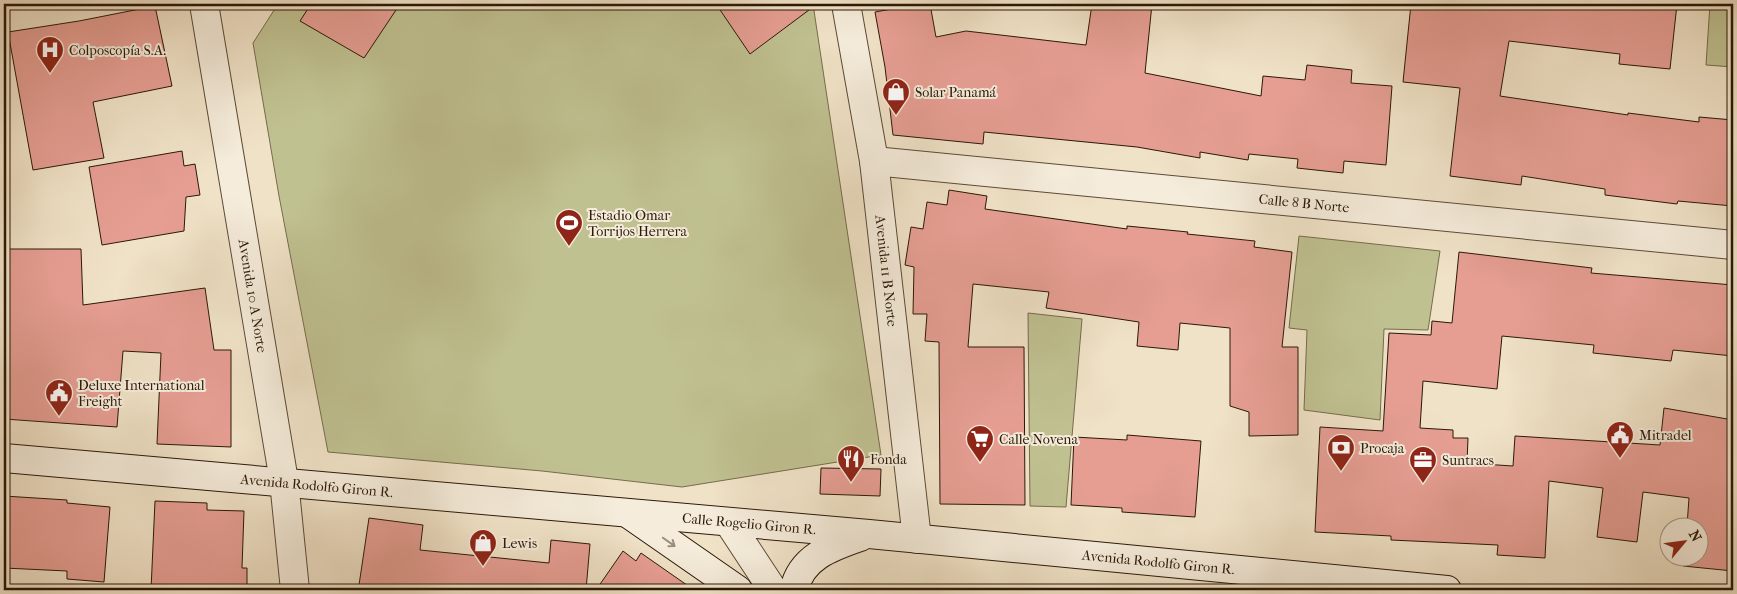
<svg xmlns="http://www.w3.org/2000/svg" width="1737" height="594" font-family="'IM FELL French Canon',serif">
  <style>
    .green { fill: #c0c191; stroke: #766c4c }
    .building { fill: #e69e93; stroke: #2b1807 }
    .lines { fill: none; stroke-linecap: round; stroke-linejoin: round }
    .minor-casing { stroke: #5c4a37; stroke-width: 30 }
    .tertiary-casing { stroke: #5c4a37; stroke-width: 30 }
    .secondary-casing { stroke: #2b1807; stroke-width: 30 }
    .minor { stroke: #f5ecdb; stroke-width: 28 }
    .tertiary { stroke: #f5ecdb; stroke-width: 28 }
    .secondary { stroke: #f5ecdb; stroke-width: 28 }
    .oneway { stroke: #9a8d7c }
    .labels { text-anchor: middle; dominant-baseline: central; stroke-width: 4; stroke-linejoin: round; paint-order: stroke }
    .poi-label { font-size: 14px; fill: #2b1807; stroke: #f5ecdb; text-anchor: start }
    .street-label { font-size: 14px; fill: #2b1807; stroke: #f5ecdb }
  </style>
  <rect width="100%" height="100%" fill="#f0e2c7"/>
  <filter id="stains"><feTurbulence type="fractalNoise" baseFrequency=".004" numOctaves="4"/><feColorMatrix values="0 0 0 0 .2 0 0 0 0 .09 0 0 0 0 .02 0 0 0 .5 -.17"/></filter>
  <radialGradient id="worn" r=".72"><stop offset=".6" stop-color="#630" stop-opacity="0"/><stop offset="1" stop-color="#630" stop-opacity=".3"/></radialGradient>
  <g class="green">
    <path d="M278 4H813L881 455 682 487 542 471 328 452 279 196 253 43Z"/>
    <path d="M1710 4H1733V67L1706 65Z"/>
    <path d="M1299 236 1440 251 1428 330 1384 329 1380 420 1304 410 1307 330 1289 328Z"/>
    <path d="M1028 313 1082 319 1066 507 1030 506Z"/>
  </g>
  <g class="building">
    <path d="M311 4H400L364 58 300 21Z"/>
    <path d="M716 4H817L750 54Z"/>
    <path d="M919 4H930L936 37 966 31 1086 45 1092 4H1152L1145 73 1261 96 1263 76 1305 80 1307 65 1352 70 1351 83 1392 86 1386 165 1344 161 1343 173 1297 168 1298 159 1249 154 1248 160 1200 152V158L1137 147 984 132 983 144 893 135 885 67 875 12Z"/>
    <path d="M1411 4H1677L1670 69 1619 64 1620 54 1509 41 1500 96 1628 115V113L1699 122V117L1733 120V206L1678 201 1677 204 1605 195V189L1522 176 1521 185 1450 176 1460 88 1403 82Z"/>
    <path d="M155 6 172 86 93 102 104 158 33 170 8 32 79 21Z"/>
    <path d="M182 151 184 166 195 164 200 195 186 197 184 231 102 245 89 167Z"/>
    <path d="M949 190 987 196 985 209 1127 229V226L1188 232 1187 234 1255 241 1254 247 1292 252 1282 347H1298V435L1249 436V412L1230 406V328L1180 323 1178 350 1137 346 1139 322 1046 308 1049 292 973 284 968 347H1024L1025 505 940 504 939 342 925 341 927 314H913L914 267 905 265 911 227 923 229 927 202 947 205Z"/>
    <path d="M4 249H81L83 305 205 288 214 350H231V447L157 444 161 353 123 351 117 427 4 419Z"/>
    <path d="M1459 252 1592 268 1591 273 1733 285V356L1673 350 1671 361 1593 353 1594 345 1502 336 1497 389 1423 381 1420 428 1453 430V438H1468L1467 463 1513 466 1515 436 1660 445 1664 408 1733 420V571L1683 566 1684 556H1700V526H1687L1689 498 1643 492 1637 542 1597 537 1603 488 1549 481 1545 558 1497 555 1498 545 1391 540V536L1315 532 1320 427 1383 431 1389 333 1431 335 1432 321 1452 323Z"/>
    <path d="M1127 435 1201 441 1195 517 1122 512V508L1071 505 1074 437 1127 440Z"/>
    <path d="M821 468 881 469 880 496 820 494Z"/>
    <path d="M4 496 67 500V503L110 507 104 582 67 579V571L4 568Z"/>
    <path d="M155 501 207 503V510L244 511 242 568H247V590H151Z"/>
    <path d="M369 518 423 525 420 550 549 563 551 540 590 544 586 590H383L359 585Z"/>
    <path d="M623 551 636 561 641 553 694 590H596Z"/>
  </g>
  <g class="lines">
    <defs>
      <g id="minor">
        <path id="s1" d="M846 4 874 161 917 539"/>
        <path id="s2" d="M874 161 1733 245"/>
      </g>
      <g id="tertiary">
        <path id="s3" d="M204 4 284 481 295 590"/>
        <path d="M729 523 773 590"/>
      </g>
      <g id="secondary">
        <path id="s4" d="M4 458 869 534 1447 590"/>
        <path d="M630 515 738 590"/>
        <path d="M794 590C801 557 831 547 860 537"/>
      </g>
    </defs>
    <use href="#minor" class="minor-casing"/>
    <use href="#tertiary" class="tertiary-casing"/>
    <use href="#secondary" class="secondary-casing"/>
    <use href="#minor" class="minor"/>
    <use href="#tertiary" class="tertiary"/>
    <use href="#secondary" class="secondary"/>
  </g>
  <defs><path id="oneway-shaft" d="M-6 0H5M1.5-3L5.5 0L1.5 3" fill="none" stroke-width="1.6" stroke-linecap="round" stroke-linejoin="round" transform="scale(1.25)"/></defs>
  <use class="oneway" href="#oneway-shaft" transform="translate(669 542) rotate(35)"/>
  <defs>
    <symbol id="hospital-pin" viewBox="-11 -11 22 30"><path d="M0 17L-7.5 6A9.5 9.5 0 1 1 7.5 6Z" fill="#8f2418" stroke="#f5ecdb"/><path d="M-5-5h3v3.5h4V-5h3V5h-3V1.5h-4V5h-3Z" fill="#fff"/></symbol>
    <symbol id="shop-pin" viewBox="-11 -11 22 30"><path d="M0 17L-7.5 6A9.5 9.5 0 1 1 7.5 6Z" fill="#8f2418" stroke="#f5ecdb"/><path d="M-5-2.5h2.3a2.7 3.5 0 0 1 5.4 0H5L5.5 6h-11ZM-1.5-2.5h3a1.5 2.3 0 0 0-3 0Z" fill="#fff"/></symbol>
    <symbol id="stadium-pin" viewBox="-11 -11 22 30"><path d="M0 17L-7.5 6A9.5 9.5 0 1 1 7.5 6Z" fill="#8f2418" stroke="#f5ecdb"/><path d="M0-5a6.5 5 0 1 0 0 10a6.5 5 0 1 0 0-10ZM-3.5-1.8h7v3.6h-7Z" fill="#fff"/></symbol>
    <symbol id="civic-pin" viewBox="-11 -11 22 30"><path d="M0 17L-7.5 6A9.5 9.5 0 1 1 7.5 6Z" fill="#8f2418" stroke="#f5ecdb"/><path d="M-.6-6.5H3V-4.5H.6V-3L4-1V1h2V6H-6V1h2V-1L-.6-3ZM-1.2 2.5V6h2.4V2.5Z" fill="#fff"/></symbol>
    <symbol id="supermarket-pin" viewBox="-11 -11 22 30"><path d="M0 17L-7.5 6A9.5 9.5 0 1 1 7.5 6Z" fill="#8f2418" stroke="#f5ecdb"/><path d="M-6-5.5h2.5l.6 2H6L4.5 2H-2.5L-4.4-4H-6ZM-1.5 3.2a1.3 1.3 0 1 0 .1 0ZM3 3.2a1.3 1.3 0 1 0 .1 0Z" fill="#fff"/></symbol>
    <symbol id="bank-pin" viewBox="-11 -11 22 30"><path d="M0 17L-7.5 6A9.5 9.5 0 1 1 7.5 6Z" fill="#8f2418" stroke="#f5ecdb"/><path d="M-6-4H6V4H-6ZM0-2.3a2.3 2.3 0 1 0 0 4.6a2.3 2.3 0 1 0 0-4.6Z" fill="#fff"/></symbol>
    <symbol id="restaurant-pin" viewBox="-11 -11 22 30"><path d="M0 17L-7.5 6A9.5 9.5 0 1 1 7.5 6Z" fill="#8f2418" stroke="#f5ecdb"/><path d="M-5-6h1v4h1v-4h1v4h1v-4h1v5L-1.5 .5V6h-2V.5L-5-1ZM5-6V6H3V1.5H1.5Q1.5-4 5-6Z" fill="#fff"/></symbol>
    <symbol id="office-pin" viewBox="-11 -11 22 30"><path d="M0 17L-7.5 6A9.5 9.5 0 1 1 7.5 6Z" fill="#8f2418" stroke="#f5ecdb"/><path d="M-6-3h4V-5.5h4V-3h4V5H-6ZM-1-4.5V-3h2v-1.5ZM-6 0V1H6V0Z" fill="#fff"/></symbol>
  </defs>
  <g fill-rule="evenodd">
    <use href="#hospital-pin" x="34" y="34" width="32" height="43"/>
    <use href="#shop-pin" x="880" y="76" width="32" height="43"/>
    <use href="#stadium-pin" x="553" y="207" width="32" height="43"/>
    <use href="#civic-pin" x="43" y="377" width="32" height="43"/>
    <use href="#civic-pin" x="1604" y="419" width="32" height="43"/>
    <use href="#supermarket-pin" x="964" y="423" width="32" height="43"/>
    <use href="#bank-pin" x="1325" y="432" width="32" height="43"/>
    <use href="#restaurant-pin" x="835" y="443" width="32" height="43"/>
    <use href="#office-pin" x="1407" y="444" width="32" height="43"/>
    <use href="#shop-pin" x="467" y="527" width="32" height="43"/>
  </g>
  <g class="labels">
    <g class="poi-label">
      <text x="69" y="50">Colposcopía S.A.</text>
      <text x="915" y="92">Solar Panamá</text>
      <text x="588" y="215">Estadio Omar<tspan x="588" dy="16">Torrijos Herrera</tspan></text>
      <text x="78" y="385">Deluxe International<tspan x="78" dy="16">Freight</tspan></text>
      <text x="1639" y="435">Mitradel</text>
      <text x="999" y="439">Calle Novena</text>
      <text x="1360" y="448">Procaja</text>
      <text x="870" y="459">Fonda</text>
      <text x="1442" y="460">Suntracs</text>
      <text x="502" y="543">Lewis</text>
    </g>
    <g class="street-label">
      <text stroke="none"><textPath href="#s2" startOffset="432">Calle 8 B Norte</textPath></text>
      <text stroke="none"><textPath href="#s1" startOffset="270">Avenida 11 B Norte</textPath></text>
      <text stroke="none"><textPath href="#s3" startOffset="296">Avenida 10 A Norte</textPath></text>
      <text stroke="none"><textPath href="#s4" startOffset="314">Avenida Rodolfo Giron R.</textPath></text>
      <text stroke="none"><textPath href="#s4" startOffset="748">Calle Rogelio Giron R.</textPath></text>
      <text stroke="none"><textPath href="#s4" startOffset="1159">Avenida Rodolfo Giron R.</textPath></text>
    </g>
  </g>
  <rect width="1737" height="594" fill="none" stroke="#f0e2c7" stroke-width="20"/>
  <rect x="5" y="5" width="1727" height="584" fill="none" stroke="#2b1807" stroke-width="2.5"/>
  <rect x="10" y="10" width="1717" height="574" fill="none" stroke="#2b1807"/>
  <g transform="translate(1684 542) rotate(61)"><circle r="24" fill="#f5ecdb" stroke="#a49786"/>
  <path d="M0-4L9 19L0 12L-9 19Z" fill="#8f2418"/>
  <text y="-8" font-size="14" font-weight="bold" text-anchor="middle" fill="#2b1807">N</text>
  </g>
  <rect width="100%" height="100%" filter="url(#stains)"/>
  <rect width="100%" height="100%" fill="url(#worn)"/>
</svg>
